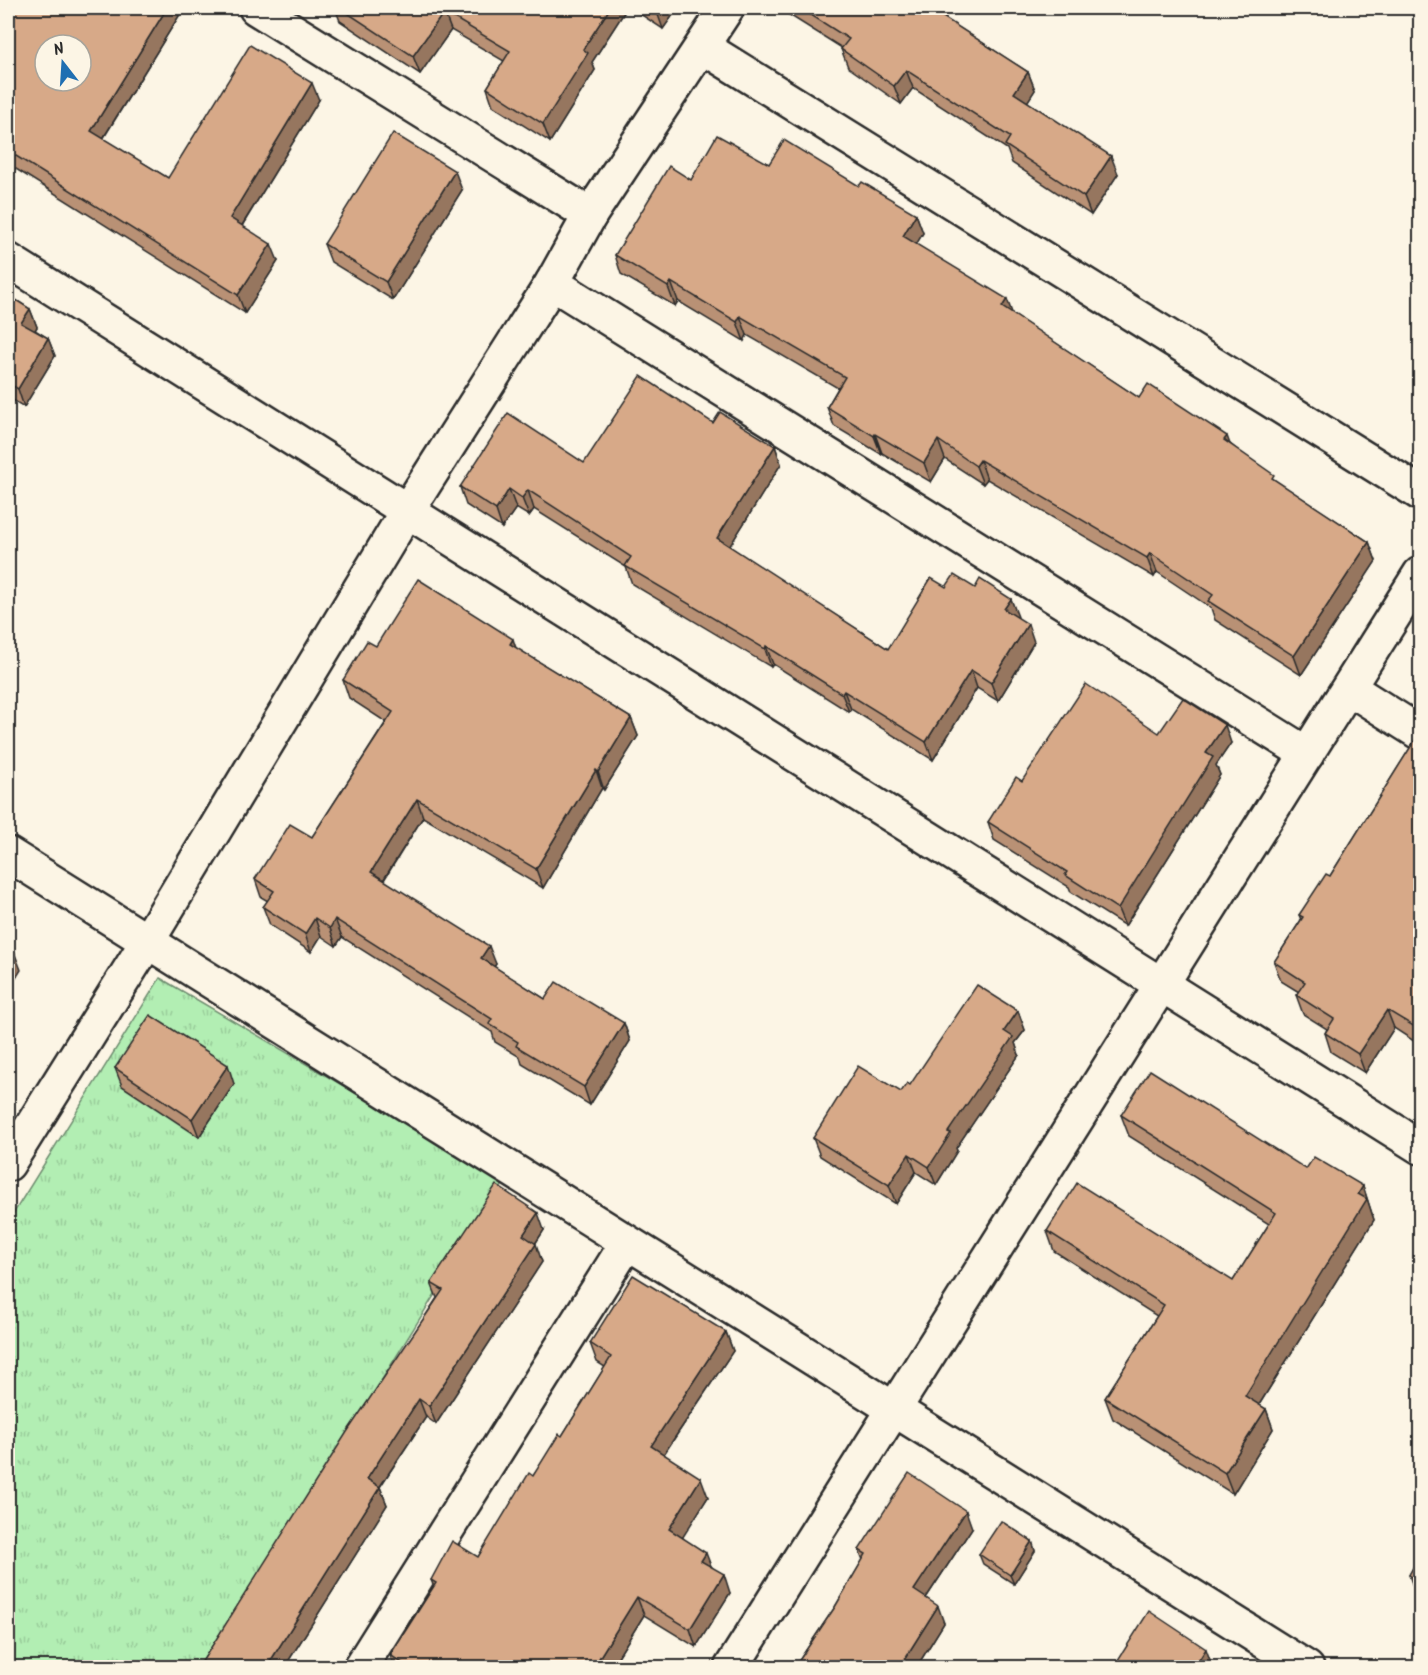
<svg xmlns="http://www.w3.org/2000/svg" width="1428" height="1675" font-family="Kalam,sans-serif">
  <style>
    .grass { fill: url(#grass-tufts); stroke: #6e8c6f; stroke-width: 1.5 }
    .lines { fill: none; stroke-linecap: round; stroke-linejoin: round }
    .minor-casing { stroke: #2b2b2b; stroke-width: 38 }
    .minor { stroke: #fcf5e5; stroke-width: 33 }
    .wall { fill: #b99175; stroke: #2b2b2b; stroke-width: 1.5 }
    .shaded-wall { fill: #96765f; stroke: #2b2b2b; stroke-width: 1.5 }
    .building { fill: #d7a988; stroke: #2b2b2b; stroke-width: 1.5; fill-rule: evenodd }
  </style>
  <defs>
    <pattern id="grass-tufts" width="24" height="20" patternUnits="userSpaceOnUse" patternTransform="scale(1.5)"><rect width="24" height="20" fill="#b2eeb3"/><path d="M3 7l-1-3M5 7V3M7 7l1-3M15 17l-1-3M17 17v-4M19 17l1-3" fill="none" stroke="#99cc9a"/></pattern>
  </defs>
  <rect width="100%" height="100%" fill="#fcf5e5"/>
  <filter id="ink" filterUnits="userSpaceOnUse"><feTurbulence type="fractalNoise" baseFrequency=".0167" numOctaves="2"/><feDisplacementMap in="SourceGraphic" scale="12" xChannelSelector="R" yChannelSelector="G"/><feConvolveMatrix kernelMatrix="1 2 1 2 8 2 1 2 1" color-interpolation-filters="sRGB"/></filter>
  <g filter="url(#ink)">
    <path class="grass" d="M160 978 505 1181 204 1667H8V1222Z"/>
    <g class="lines">
      <defs>
        <g id="minor">
          <path d="M256 8 590 215"/>
          <path d="M703 47 1420 493"/>
          <path d="M8 260 1420 1147"/>
          <path d="M552 283 1307 754"/>
          <path d="M1349 688 1420 733"/>
          <path d="M8 854 1307 1668"/>
          <path d="M8 1164 147 942 407 511 552 283 590 215 727 8"/>
          <path d="M360 1668 627 1243"/>
          <path d="M731 1668 1420 574"/>
        </g>
      </defs>
      <use href="#minor" class="minor-casing"/>
      <use href="#minor" class="minor"/>
    </g>
    <g class="wall">
      <path d="M8 8 179 16 103 139 168 178 319 100 242 226 278 261 245 313 8 164Z"/>
      <path d="M335 8H627L592 62 595 70 550 142 493 106 487 88 504 61 451 30 420 74 340 21Z"/>
      <path d="M631 8H678L663 29Z"/>
      <path d="M778 8H936L947 20 1028 72 1035 90 1027 102 1118 174 1091 215 1012 163 1007 149 913 88 901 104 848 67 841 49 842 48Z"/>
      <path d="M769 164 859 186 916 214 923 233 916 244 1013 315 1139 398 1230 444 1277 482 1369 542 1376 561 1301 675 1215 620 1211 608 1157 572 1154 577 987 479 983 484 945 459 931 482 882 453 881 454 834 426 827 407 838 388 747 335 744 341 678 301 675 306 621 274 615 255 691 180Z"/>
      <path d="M462 190 393 300 331 262 324 244Z"/>
      <path d="M8 295 30 309 37 327 35 330 48 338 55 356 24 407 8 397Z"/>
      <path d="M713 423 775 446 781 464 729 547 888 649 946 587 975 588 1011 599 1017 617 1034 642 998 701 977 688 933 760 851 709 849 712 773 664 771 667 632 584 626 567 534 509 529 516 516 508 502 528 466 505 460 487 584 463Z"/>
      <path d="M376 646 516 648 631 718 638 736 604 790 602 788 543 888 423 817 384 880 496 964 494 967 545 999 624 1023 630 1041 590 1105 522 1064 520 1057 495 1042 492 1032 342 937 336 946 321 936 311 952 270 925 263 907 268 901 261 897 255 879 312 837 386 722 349 698 343 680Z"/>
      <path d="M1420 732V1045L1394 1028 1365 1073 1331 1052 1325 1033 1327 1029 1303 1014 1296 995 1299 992 1281 981 1274 962 1301 920 1299 915 1330 876Z"/>
      <path d="M1159 733 1231 743 1216 765 1220 775 1125 926 1071 892 1069 887 994 840 988 822 1022 781Z"/>
      <path d="M1018 1011 1025 1030 1015 1043 1019 1055 956 1148 957 1151 936 1185 916 1172 896 1204 820 1156 813 1138 901 1092Z"/>
      <path d="M115 1068 234 1084 199 1137 122 1086Z"/>
      <path d="M1121 1115 1363 1186 1374 1220 1259 1405 1266 1409 1273 1429 1233 1494 1113 1419 1105 1398 1157 1316 1054 1251 1047 1231 1233 1281 1269 1224 1129 1136Z"/>
      <path d="M544 1230 535 1244 542 1262 436 1424 426 1417 380 1487 387 1505 284 1668H198L437 1298 431 1283Z"/>
      <path d="M726 1332 733 1351 664 1454 708 1497 682 1537 712 1567 730 1593 696 1647 644 1615 611 1668H394L390 1655 434 1587 431 1580 478 1557 533 1476 562 1436 605 1367 597 1362 590 1343Z"/>
      <path d="M972 1528 926 1598 944 1623 916 1668H794L835 1607 863 1560 859 1550Z"/>
      <path d="M1032 1541 1035 1551 1014 1584 983 1564 979 1554Z"/>
      <path d="M1420 1555V1613L1413 1594 1415 1592 1409 1575Z"/>
    </g>
    <g class="shaded-wall">
      <path d="M167 8H176L179 16 97 148 91 131Z"/>
      <path d="M610 8H627L592 62 595 70 550 142 543 124 583 49Z"/>
      <path d="M660 8H678L663 29 657 12Z"/>
      <path d="M444 12 451 30 420 74 413 56Z"/>
      <path d="M906 70 913 88 901 104 894 86Z"/>
      <path d="M1028 72 1035 90 1021 112 1014 93Z"/>
      <path d="M312 83 319 100 236 235 230 218Z"/>
      <path d="M1111 156 1118 174 1091 215 1084 197Z"/>
      <path d="M455 171 462 190 393 300 386 282Z"/>
      <path d="M916 214 923 233 910 255 903 236Z"/>
      <path d="M271 244 278 261 245 313 238 295Z"/>
      <path d="M671 282 678 301 675 306 668 287Z"/>
      <path d="M1007 299 1014 318 1002 307Z"/>
      <path d="M30 309 37 327 28 341 21 323Z"/>
      <path d="M740 316 747 335 744 341 737 322Z"/>
      <path d="M48 338 55 356 24 407 18 389Z"/>
      <path d="M875 434 882 453 881 454 874 436Z"/>
      <path d="M1227 436 1234 455 1224 440Z"/>
      <path d="M938 440 945 459 931 482 924 463Z"/>
      <path d="M775 446 781 464 723 557 717 538Z"/>
      <path d="M980 460 987 479 983 484 976 466Z"/>
      <path d="M509 489 516 508 502 528 496 510Z"/>
      <path d="M528 490 534 509 529 516 522 498Z"/>
      <path d="M1369 542 1376 561 1301 675 1294 656Z"/>
      <path d="M1150 553 1157 572 1154 577 1147 558Z"/>
      <path d="M1011 599 1018 617 1011 627 1004 609Z"/>
      <path d="M1028 624 1034 642 998 701 991 683Z"/>
      <path d="M513 639 519 657 510 644Z"/>
      <path d="M766 646 773 664 771 667 765 649Z"/>
      <path d="M971 670 977 688 933 760 926 742Z"/>
      <path d="M844 691 851 709 849 712 842 694Z"/>
      <path d="M631 718 638 736 604 790 598 772Z"/>
      <path d="M1225 725 1231 743 1216 765 1220 775 1125 926 1118 909 1206 753Z"/>
      <path d="M596 770 602 788 543 888 536 869Z"/>
      <path d="M417 799 423 817 377 890 371 872Z"/>
      <path d="M315 918 321 936 311 952 305 934Z"/>
      <path d="M335 919 342 937 336 946 330 928Z"/>
      <path d="M11 944 21 970 8 991V950Z"/>
      <path d="M489 946 496 964 488 976 481 958Z"/>
      <path d="M1387 1010 1394 1028 1365 1073 1358 1054Z"/>
      <path d="M1018 1011 1025 1030 1015 1043 1019 1055 956 1148 957 1151 936 1185 929 1167 1004 1031Z"/>
      <path d="M624 1023 630 1041 590 1105 584 1087Z"/>
      <path d="M228 1065 234 1084 199 1137 192 1119Z"/>
      <path d="M909 1154 916 1172 896 1204 889 1185Z"/>
      <path d="M1363 1186 1374 1220 1252 1416 1245 1396Z"/>
      <path d="M538 1213 544 1230 529 1253 523 1235Z"/>
      <path d="M536 1244 542 1262 436 1424 429 1406Z"/>
      <path d="M726 1332 733 1351 657 1464 651 1446Z"/>
      <path d="M419 1399 426 1417 373 1497 367 1479Z"/>
      <path d="M1266 1409 1273 1429 1233 1494 1225 1473Z"/>
      <path d="M701 1478 708 1497 676 1548 669 1529Z"/>
      <path d="M380 1487 387 1505 284 1668H266Z"/>
      <path d="M966 1511 972 1528 920 1607 914 1590Z"/>
      <path d="M1032 1541 1035 1551 1014 1584 1010 1575Z"/>
      <path d="M706 1553 713 1571 701 1561Z"/>
      <path d="M724 1574 730 1593 696 1647 690 1629Z"/>
      <path d="M637 1597 644 1615 611 1668H593Z"/>
      <path d="M938 1606 944 1623 916 1668H899Z"/>
      <path d="M1206 1649 1213 1668H1194Z"/>
    </g>
    <g class="building">
      <path d="M8 8H167L91 131 168 178 250 45 312 83 230 218 271 244 238 295 8 151ZM45 45H81V81H45Z"/>
      <path d="M340 8H610L583 49 588 53 543 124 487 88 510 51 444 12 413 56Z"/>
      <path d="M650 8H660L657 12Z"/>
      <path d="M800 8H936L945 14 943 17 1028 72 1014 93 1111 156 1084 197 1005 145 1010 137 906 70 894 86 841 49 849 39Z"/>
      <path d="M393 133 455 171 386 282 324 244Z"/>
      <path d="M717 135 769 164 784 140 859 186 862 182 916 214 903 236 1007 299 1002 307 1139 398 1148 384 1227 436 1224 440 1274 475 1272 478 1369 542 1294 656 1208 601 1213 595 1150 553 1147 558 980 460 976 466 938 440 924 463 875 434 874 436 827 407 845 377 740 316 737 322 671 282 668 287 615 255 669 166 691 180Z"/>
      <path d="M8 295 30 309 21 323 48 338 18 389 8 383Z"/>
      <path d="M641 376 713 423 720 412 775 446 717 538 888 649 931 578 946 587 954 575 975 588 980 579 1011 599 1004 609 1028 624 991 683 971 670 926 742 844 691 842 694 766 646 765 649 625 566 631 557 528 490 522 498 509 489 496 510 460 487 508 413 584 463Z"/>
      <path d="M418 579 513 639 510 644 631 718 598 772 596 770 536 869 417 799 371 872 489 946 481 958 545 999 556 982 624 1023 584 1087 516 1046 518 1042 489 1024 492 1019 335 919 330 928 315 918 305 934 263 907 274 891 255 879 290 824 312 837 393 712 343 680 367 641 376 646Z"/>
      <path d="M1086 684 1159 733 1183 698 1225 725 1206 753 1213 757 1118 909 1065 875 1067 872 988 822 1016 777 1022 781Z"/>
      <path d="M1420 732V1030L1387 1010 1358 1054 1325 1033 1334 1019 1296 995 1305 982 1274 962 1303 917 1299 915 1326 874 1330 876Z"/>
      <path d="M8 942 11 944 8 950Z"/>
      <path d="M977 985 1018 1011 1004 1031 1013 1037 948 1132 951 1133 929 1167 909 1154 889 1185 813 1138 858 1066 901 1092 907 1083 910 1085Z"/>
      <path d="M150 1015 228 1065 192 1119 115 1068Z"/>
      <path d="M1150 1070 1306 1169 1314 1157 1363 1186 1358 1194 1367 1199 1245 1396 1266 1409 1225 1473 1105 1398 1164 1305 1047 1231 1077 1183 1233 1281 1276 1213 1121 1115Z"/>
      <path d="M496 1185 538 1213 523 1235 536 1244 429 1406 419 1399 367 1479 380 1487 266 1668H198L347 1432 443 1290 431 1283Z"/>
      <path d="M633 1275 726 1332 651 1446 701 1478 669 1529 706 1553 701 1561 724 1574 690 1629 637 1597 593 1668H402L404 1664 390 1655 436 1583 431 1580 452 1541 478 1557 529 1473 533 1476 559 1434 562 1436 611 1357 590 1343Z"/>
      <path d="M909 1473 966 1511 914 1590 938 1606 899 1668H794L835 1607 866 1554 859 1550Z"/>
      <path d="M1001 1521 1032 1541 1010 1575 979 1554Z"/>
      <path d="M1420 1555V1582L1409 1575Z"/>
      <path d="M1420 1582V1599L1413 1594Z"/>
      <path d="M1149 1611 1206 1649 1194 1668H1122L1116 1663Z"/>
    </g>
  </g>
  <rect width="1428" height="1675" fill="none" stroke="#fcf5e5" stroke-width="30"/>
  <rect x="15" y="15" width="1398" height="1645" fill="none" stroke="#2b2b2b" stroke-width="2" filter="url(#ink)"/>
  <g transform="translate(63 63) rotate(343)"><circle r="28" fill="#fcf5e5" stroke="#a8a49b" stroke-width="1.5"/>
  <path d="M0-4.5L10 22L0 15L-10 22Z" fill="#1f6fb2"/>
  <text y="-9" font-size="16" font-weight="bold" text-anchor="middle" fill="#2b2b2b">N</text>
  </g>
</svg>
